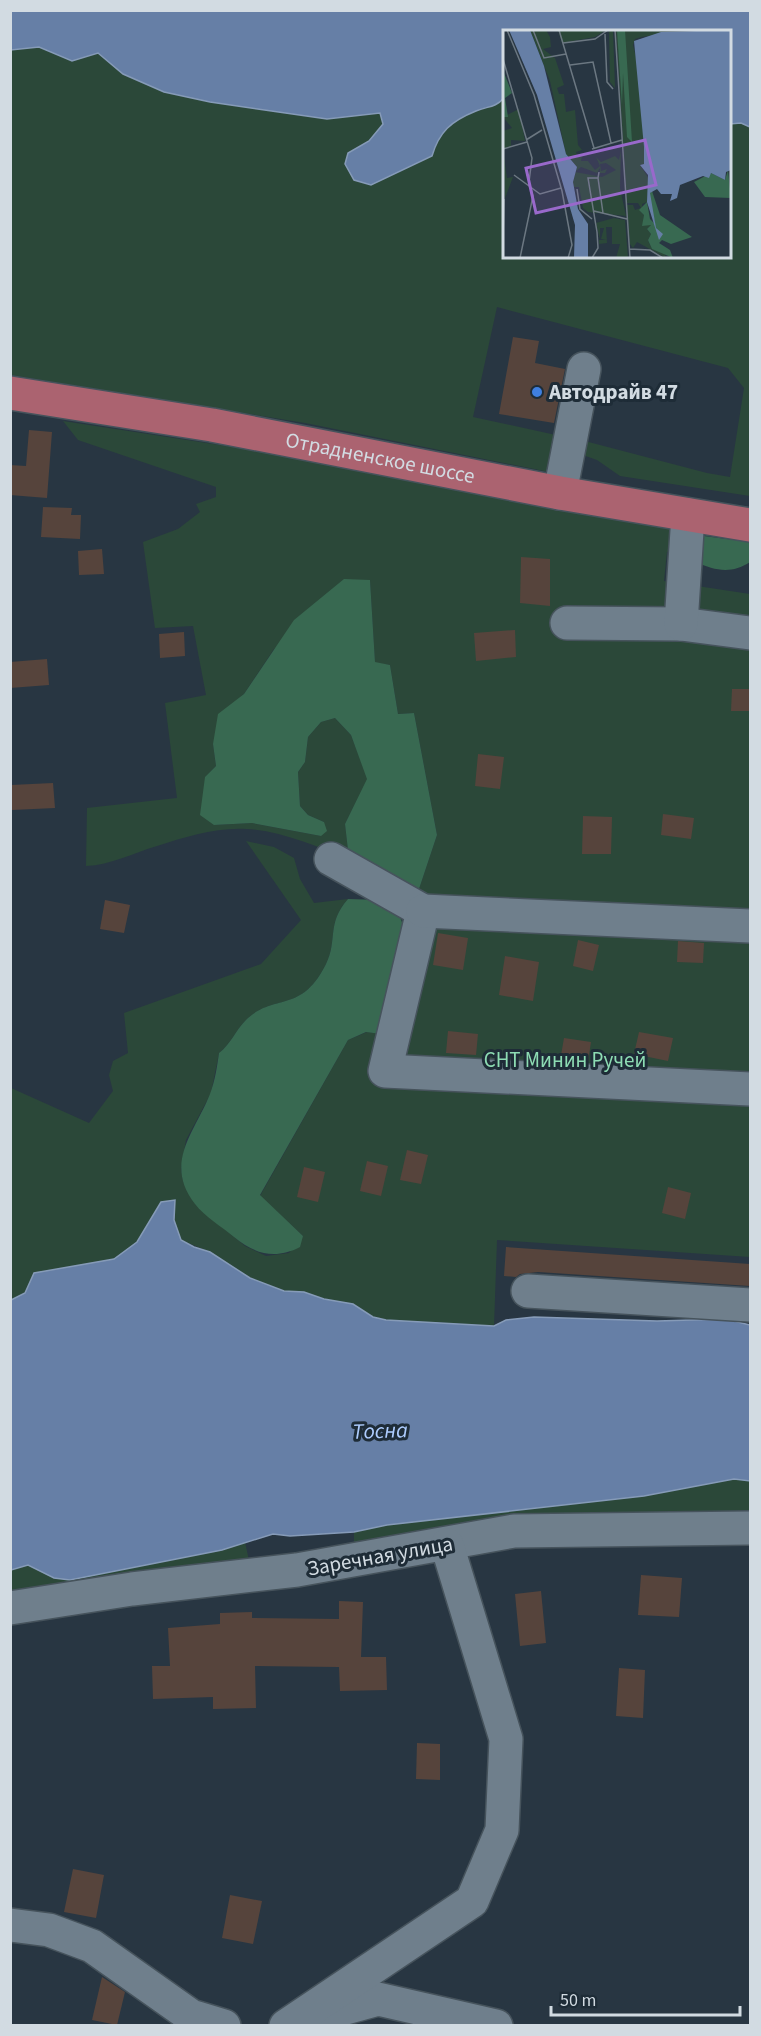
<svg xmlns="http://www.w3.org/2000/svg" width="761" height="2036" font-family="'Source Sans 3',sans-serif">
  <style>
    .green { fill: #2b4839 }
    .forest { fill: #386951 }
    .water { fill: #667fa6; stroke: #869bb8; stroke-width: 1.5 }
    .building { fill: #56443c }
    .lines { fill: none; stroke-linecap: round; stroke-linejoin: round }
    .minor-casing { stroke: #46535c; stroke-width: 36 }
    .major-casing { stroke: #46535c; stroke-width: 36 }
    .minor { stroke: #6f7f8c; stroke-width: 33 }
    .major { stroke: #ab6370; stroke-width: 33 }
    .shop-dot { fill: #3f7fe0; stroke: #1e2c37; stroke-width: 2 }
    .labels { text-anchor: middle; dominant-baseline: central; stroke-width: 6; stroke-linejoin: round; paint-order: stroke }
    .poi-label { font-size: 21px; font-weight: bold; fill: #d2dbe2; stroke: #1e2c37; text-anchor: start }
    .street-label { font-size: 21px; fill: #d2dbe2; stroke: #1e2c37 }
    .park-label { font-size: 21px; fill: #8ddcb3; stroke: #1e2c37 }
    .water-label { font-size: 22px; font-style: italic; fill: #aecdfe; stroke: #1e2c37 }
    .inset-road { fill: none; stroke: #6c7882; stroke-width: 1.5 }
    .view { fill: #9969cb; fill-opacity: 0.15; stroke: #9969cb; stroke-width: 3 }
    .inset-edge { fill: none; stroke: #d2dbe2; stroke-width: 3 }
  </style>
  <rect width="100%" height="100%" fill="#283642"/>
  <g class="green">
    <path d="M39 47 72 61 98 53 123 74 164 92 210 102 327 119 380 112 384 123 369 141 348 153 397 173 432 156C439 132 451 121 476 111 488 106 495 108 504 98V256H730V124L741 123 750 127V496L620 476 597 460 577 453V439L707 473 730 477 744 388 728 368 497 307 473 417 565 437 549 472 305 423 11 375 10 50Z"/>
    <path d="M63 421 449 480 659 521 674 530 675 549 667 552 664 581 750 594V1257L497 1240 494 1326 435 1322 400 1323 373 1317 353 1304 324 1299 304 1292 284 1291 250 1278 210 1252 181 1240 173 1220 175 1200 161 1202 137 1242 114 1259 34 1273 25 1293 11 1300V1088L89 1123 113 1091 109 1075 113 1061 128 1053 124 1013 261 964 301 920 246 841 274 847 294 858 300 879 314 903 348 899C326 924 338 940 326 964 301 1015 274 992 245 1021 235 1031 231 1044 219 1053L211 1093 186 1140 181 1169 183 1181 196 1205 245 1246 266 1256 289 1253 303 1236 260 1196 348 1040 367 1032 381 1034 417 895 437 835 414 713 398 714 390 665 375 663 370 580 274 649 244 694 235 702 213 744 216 766 205 778 214 825 252 823 321 836 324 822 308 815 300 806 298 772 305 762 308 737 321 722 335 718 351 735 368 779 345 824 349 859C317 847 282 831 247 829 217 827 185 837 157 846 133 853 111 865 86 866L87 808 177 798 165 703 206 695 193 626 155 628 143 542 178 529 200 512 196 504 216 497V487L78 440Z"/>
    <path d="M734 1479 750 1481V1518L354 1550V1532L387 1525 644 1496Z"/>
    <path d="M245 1542 250 1565 11 1599V1570L28 1565 54 1578 70 1580 222 1550Z"/>
  </g>
  <g class="forest">
    <path d="M704 536 750 542V562C732 574 715 571 696 562L698 539Z"/>
    <path d="M344 579 370 580 375 662 390 665 398 714 414 713 437 835 417 895 349 859 345 824 367 779 351 735 335 718 321 722 308 737 305 762 298 772 300 806 308 815 324 822 327 831 321 836 252 823 214 825 200 815 205 777 216 766 213 744 218 714 244 694 294 620Z"/>
    <path d="M348 899 380 900 400 917 406 933 381 1034 366 1032 348 1040 260 1195 303 1236 300 1247C275 1260 255 1254 234 1237 221 1226 205 1217 195 1204 163 1163 195 1132 210 1094 215 1081 217 1067 219 1053 231 1044 235 1031 245 1021 273 992 301 1015 326 964 338 940 326 924 348 899Z"/>
  </g>
  <g class="water">
    <path d="M10 11H750V127L741 123 730 124V32H504V98C495 108 488 106 476 111 451 121 439 132 432 156L371 185 354 180 345 164 348 153 369 141 383 124 380 113 327 119 210 102 164 92 123 74 98 53 72 61 39 47 11 50Z"/>
    <path d="M175 1200 174 1220 181 1240 194 1247 210 1252 250 1278 284 1291 304 1292 324 1299 353 1304 373 1317 386 1320 494 1326 506 1320 534 1317 657 1321 726 1319 750 1325V1481L734 1479 644 1496 387 1525 354 1532 290 1536 273 1534 222 1550 70 1580 54 1578 28 1565 11 1570V1300L25 1293 34 1273 114 1259 137 1242 161 1202Z"/>
  </g>
  <g class="building">
    <path d="M513 337 539 341 535 363 565 369 554 423 499 414Z"/>
    <path d="M29 430 52 432 47 498 10 495V465L26 466Z"/>
    <path d="M43 507 72 508 71 515H81L80 539 41 537Z"/>
    <path d="M102 549 104 574 79 575 78 551Z"/>
    <path d="M521 557 550 559V606L520 603Z"/>
    <path d="M515 630 516 657 476 661 474 633Z"/>
    <path d="M184 632 185 656 160 658 159 634Z"/>
    <path d="M47 659 49 685 10 688V662Z"/>
    <path d="M732 689H750V711H731Z"/>
    <path d="M478 754 504 757 500 789 475 786Z"/>
    <path d="M53 783 55 808 12 810 11 785Z"/>
    <path d="M663 814 694 818 691 839 661 835Z"/>
    <path d="M583 816 612 817 611 854H582Z"/>
    <path d="M105 900 130 905 124 933 100 929Z"/>
    <path d="M438 933 468 938 463 970 433 965Z"/>
    <path d="M578 940 599 945 593 971 573 966Z"/>
    <path d="M678 941 704 943 703 963 677 962Z"/>
    <path d="M505 956 539 962 533 1001 499 995Z"/>
    <path d="M448 1031 478 1034 476 1055 446 1053Z"/>
    <path d="M639 1032 673 1038 668 1061 634 1054Z"/>
    <path d="M564 1038 591 1042 588 1062 560 1061Z"/>
    <path d="M407 1150 428 1155 421 1184 400 1180Z"/>
    <path d="M367 1161 388 1166 381 1196 360 1191Z"/>
    <path d="M304 1167 325 1172 318 1202 297 1197Z"/>
    <path d="M668 1187 691 1193 685 1219 662 1213Z"/>
    <path d="M506 1247 750 1264V1286L538 1272 520 1274 516 1277 504 1276Z"/>
    <path d="M641 1575 682 1578 679 1617 638 1615Z"/>
    <path d="M541 1591 546 1643 520 1646 515 1594Z"/>
    <path d="M339 1601 363 1602 361 1657H386L387 1690 340 1691 339 1667 255 1666 256 1708 213 1709V1697L153 1699 152 1666H170L168 1628 220 1624V1613L252 1612V1618L339 1619Z"/>
    <path d="M619 1668 645 1670 643 1718 616 1716Z"/>
    <path d="M417 1743 440 1744V1780L416 1779Z"/>
    <path d="M73 1869 104 1875 96 1918 64 1912Z"/>
    <path d="M230 1895 262 1901 253 1944 222 1938Z"/>
    <path d="M102 1977 125 1992 117 2025 92 2020Z"/>
  </g>
  <g class="lines">
    <defs>
      <g id="minor">
        <path d="M560 493 584 369"/>
        <path d="M567 623 681 624 750 633"/>
        <path d="M681 624 688 515"/>
        <path d="M331 859 423 911 385 1071 750 1089"/>
        <path d="M423 911 750 926"/>
        <path d="M528 1291 750 1305"/>
        <path d="M10 1608 132 1589 297 1570 514 1531 750 1528"/>
        <path d="M10 1925 49 1930 92 1946 191 2016 224 2026"/>
        <path d="M320 2015 378 1999 496 2026"/>
        <path d="M286 2026 472 1901 502 1830 506 1739 447 1545"/>
      </g>
      <g id="major">
        <path id="s1" d="M10 393 212 425 560 493 750 525"/>
      </g>
    </defs>
    <use href="#minor" class="minor-casing"/>
    <use href="#major" class="major-casing"/>
    <use href="#minor" class="minor"/>
    <use href="#major" class="major"/>
  </g>
  <circle class="shop-dot" cx="537" cy="392" r="6"/>
  <g class="labels">
    <g class="poi-label">
      <text x="549" y="392">Автодрайв 47</text>
    </g>
    <g class="street-label">
      <text stroke="none"><textPath href="#s1" startOffset="376">Отрадненское шоссе</textPath></text>
      <text transform="translate(380 1556) rotate(-10)">Заречная улица</text>
    </g>
    <g class="park-label">
      <text x="565" y="1060">СНТ Минин Ручей</text>
    </g>
    <g class="water-label">
      <text transform="translate(380 1431) rotate(-2)">Тосна</text>
    </g>
  </g>
  <g transform="translate(503 30)">
    <rect width="228" height="228" fill="#283642"/>
    <path d="M27 0H43L47 7 48 17 40 19 52 28 61 55 54 58 56 64H61L63 82 72 80 75 115 79 120 73 122 74 126H79L78 131H85L92 140 97 136 93 127 98 132 112 126 116 130 118 121 117 158 123 186 85 182 80 178 76 157H71L70 152 74 137 63 124 47 51ZM103 133 113 140 99 147 72 142 78 137 94 143 97 138V143H102L104 139 98 141 97 134ZM55 0H103L92 7 59 13ZM106 0H110L112 58 107 52ZM113 0 177 2 138 7 132 9 130 15 136 40 141 117V134L137 135 146 149 144 172 139 174V180L137 181 141 185 140 196 143 192 148 195 144 199 148 204 145 210 149 219 161 222 163 228 134 212 130 218 127 214 124 175H130L132 180 138 178 135 173H124ZM16 79 22 111 8 110V117L0 119V101L9 98 0 87ZM0 120 4 148 10 147 2 168ZM111 188 122 190 125 228H113L117 214H109V197H103L104 213 96 214V210H103L98 209 101 198H97V209L93 193Z" fill="#2b4839" fill-rule="evenodd"/>
    <path d="M114 0H122L129 112 124 107 120 43 119 75ZM1 43 9 63 2 68 5 87H0ZM225 140 228 168 202 167 191 152 208 143 222 150ZM149 161 157 185 189 207 168 214 159 210 156 213 167 220 170 228 149 219 145 210 148 204 144 199 148 195 139 196 141 185 136 180 144 172 147 189 152 194 146 164Z" fill="#386951"/>
    <path d="M6 0H27L41 36 63 124 74 137 70 152 75 179 85 194V228H71L72 195 34 65ZM228 0V140L223 142 222 150 208 143 206 148 200 146 177 155 174 168 167 171 169 164H158L154 159 147 163 153 198 160 204 156 210 144 172 145 145 137 135 141 134V117L131 11 158 2Z" fill="#667fa6"/>
    <path class="inset-road" d="M4 0 31 65 59 161 69 215 65 228M30 0 41 28 63 24M56 0 91 118M112 0 127 228M102 4 104 52 110 59M60 13 92 9 105 0M0 29 29 128 26 152 30 166 17 228M67 35 90 32 108 113M23 110 39 100M0 119 24 112M89 119 119 110M11 145 37 164 58 158M95 148 100 183M74 159 77 179 89 189M91 181 124 189M0 209 1 169M126 219 147 220 160 228M89 228 95 218 94 202 85 148H95L96 142"/>
    <path class="view" d="M142 110 153 155 33 183 23 138Z"/>
    <rect width="228" height="228" class="inset-edge"/>
  </g>
  <rect width="761" height="2036" fill="none" stroke="#d2dbe2" stroke-width="24"/>
  <path d="M551 2006v9h189v-9" fill="none" stroke="#d2dbe2" stroke-width="3"/>
  <text x="560" y="2006" font-size="18" fill="#d2dbe2" stroke="#1e2c37" stroke-width="4.5" paint-order="stroke">50 m</text>
</svg>
